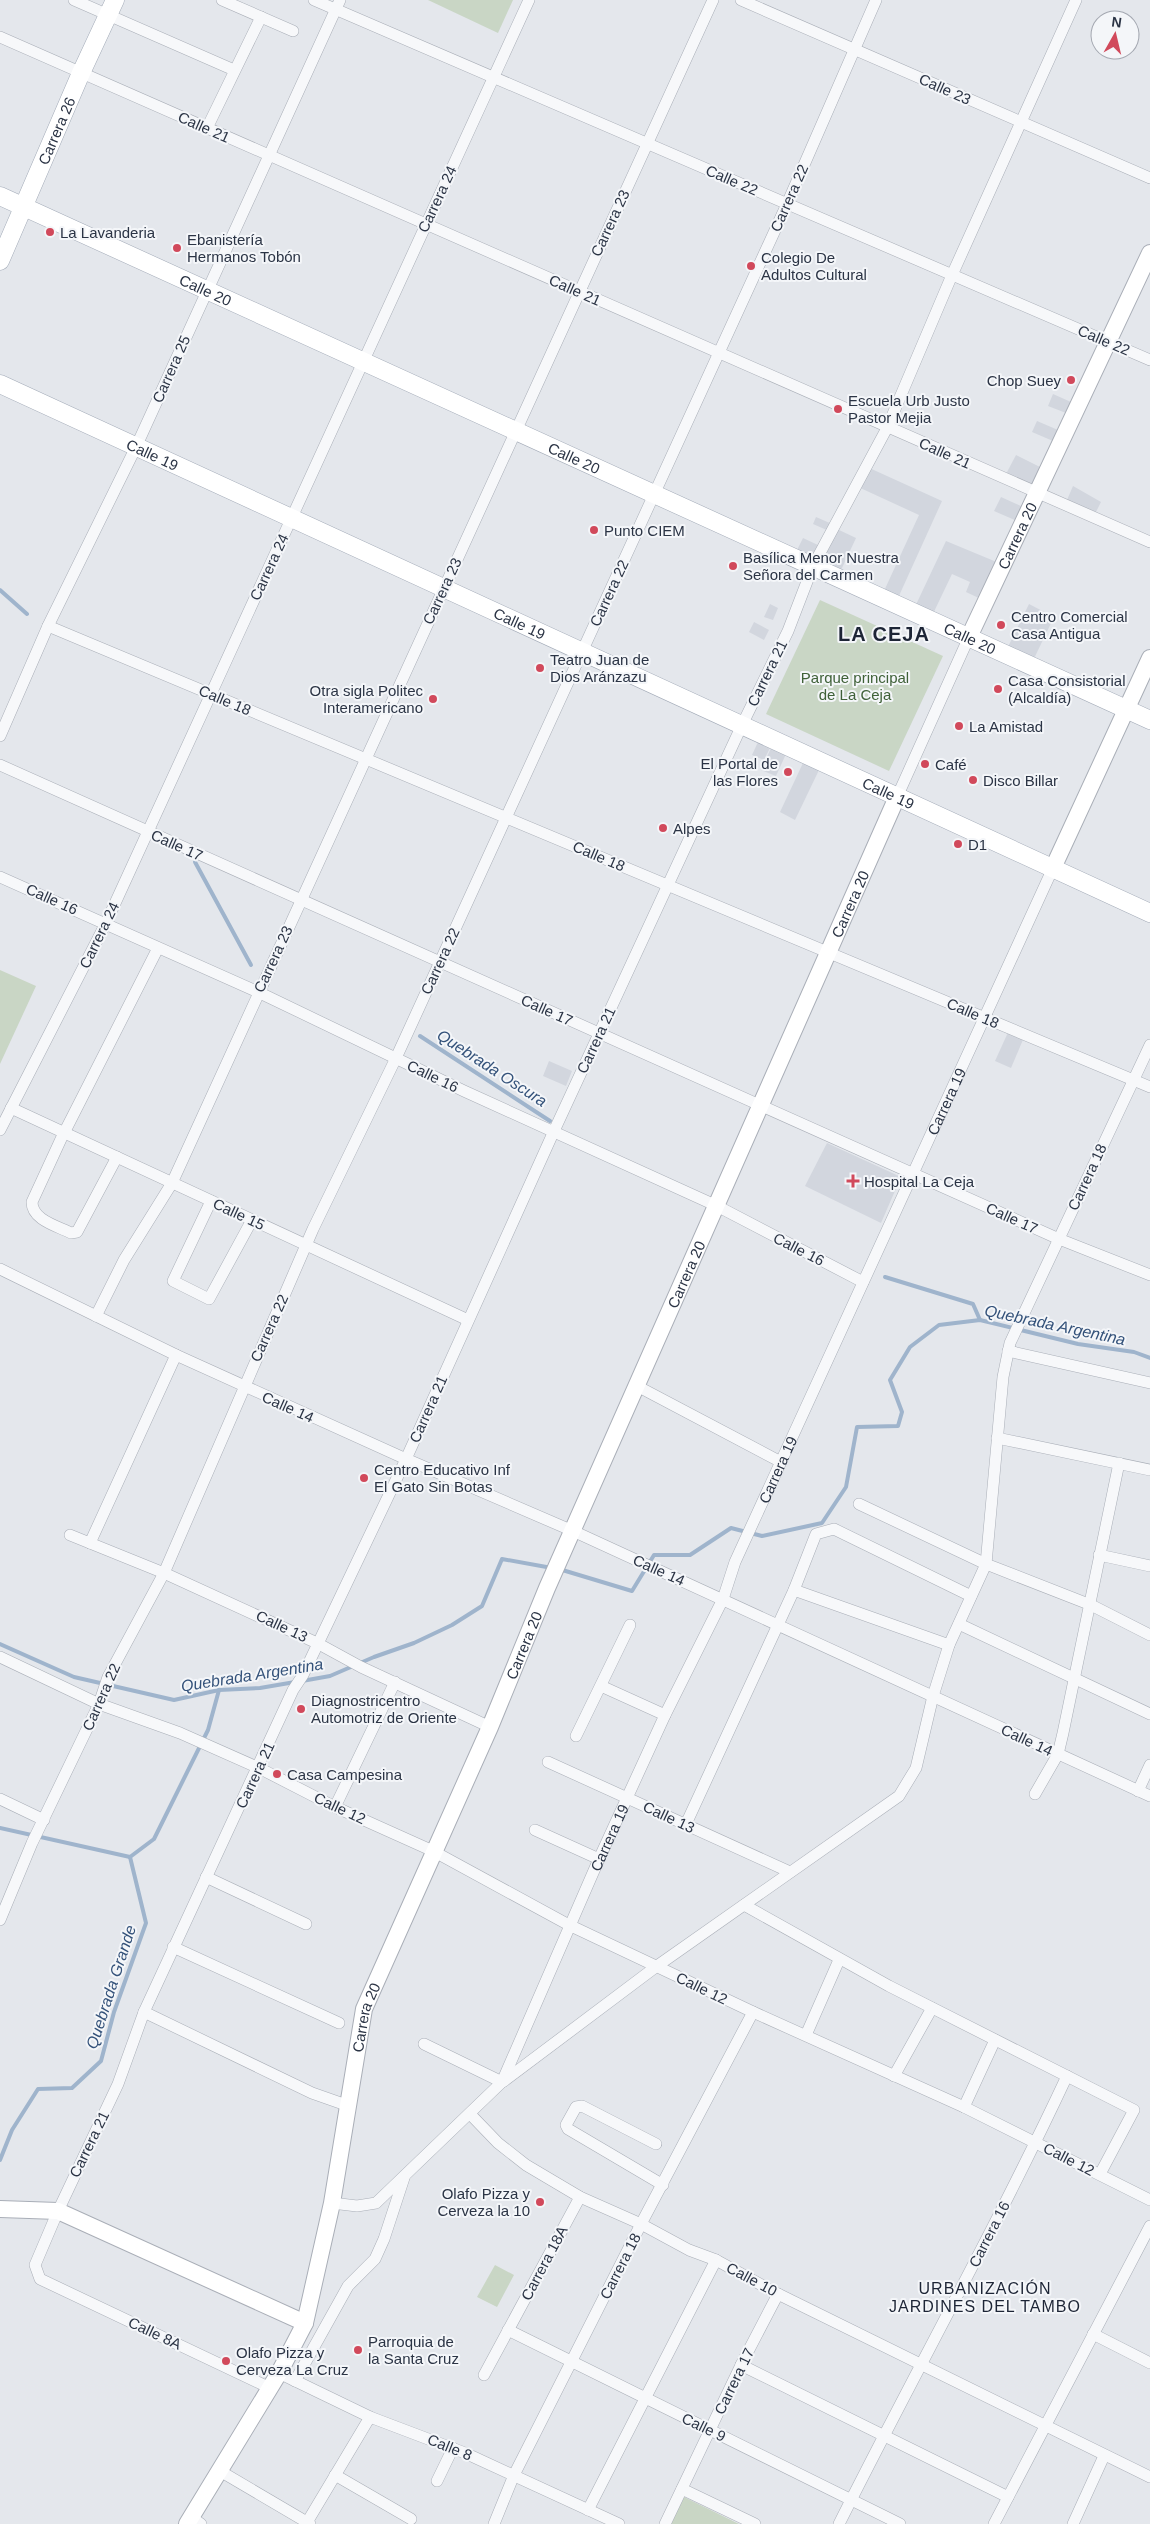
<svg xmlns="http://www.w3.org/2000/svg" width="1150" height="2524" font-family="Arial,sans-serif">
  <style>
    .built { fill: #d2d6de }
    .green { fill: #c9d6c5 }
    .lines { fill: none; stroke-linecap: round; stroke-linejoin: round }
    .stream { stroke: #9fb4cc; stroke-width: 4 }
    .minor-casing { stroke: #a9aeb7; stroke-width: 12 }
    .secondary-casing { stroke: #a9aeb7; stroke-width: 18 }
    .primary-casing { stroke: #a3abb8; stroke-width: 19 }
    .minor { stroke: #f7f8fa; stroke-width: 11 }
    .secondary { stroke: #fff; stroke-width: 16 }
    .primary { stroke: #fff; stroke-width: 18 }
    .poi-dot { fill: #d1495b; stroke: #f4f6f9; stroke-width: 2 }
    .labels { text-anchor: middle; dominant-baseline: central; stroke-width: 4; stroke-linejoin: round; paint-order: stroke }
    .street-label { font-size: 15px; fill: #2b3445; stroke: #f4f6f9 }
    .poi-label { font-size: 15px; fill: #2b3445; stroke: #f4f6f9; text-anchor: start }
    .park-label { font-size: 15px; fill: #3f6138; stroke: #f4f6f9 }
    .water-label { font-size: 16px; font-style: italic; fill: #34527a; stroke: #f4f6f9 }
    .neighbourhood-label { font-size: 16px; letter-spacing: 1px; fill: #1d2536; stroke: #f4f6f9 }
    .district-label { font-size: 20px; font-weight: bold; letter-spacing: 1px; fill: #1d2536; stroke: #f4f6f9 }
  </style>
  <rect width="100%" height="100%" fill="#e4e7ec"/>
  <g class="built">
    <path d="M1053 394 1071 402 1066 413 1048 406Z"/>
    <path d="M1037 421 1058 430 1053 441 1032 432Z"/>
    <path d="M1016 455 1042 468 1033 487 1006 474Z"/>
    <path d="M865 466 942 501 898 598 884 591 919 515 856 486Z"/>
    <path d="M1073 486 1101 502 1095 514 1067 500Z"/>
    <path d="M1001 497 1023 507 1017 521 994 511Z"/>
    <path d="M816 517 832 524 829 531 813 524Z"/>
    <path d="M837 529 856 538 841 570 825 562 824 557Z"/>
    <path d="M803 538 820 546 809 568 792 560Z"/>
    <path d="M946 541 999 563 983 600 966 592 970 582 952 574 930 620 913 611Z"/>
    <path d="M770 604 778 608 773 620 764 617Z"/>
    <path d="M1029 604 1054 617 1029 669 1003 657Z"/>
    <path d="M754 622 769 630 764 640 749 632Z"/>
    <path d="M758 742 770 748 764 760 752 755Z"/>
    <path d="M771 748 786 754 776 776 761 770Z"/>
    <path d="M803 763 819 770 795 820 780 812Z"/>
    <path d="M1010 1028 1025 1035 1011 1068 995 1061Z"/>
    <path d="M549 1061 572 1071 566 1086 543 1076Z"/>
    <path d="M827 1143 901 1177 881 1223 805 1186Z"/>
  </g>
  <g class="green">
    <path d="M428 0H513L498 33Z"/>
    <path d="M820 600 943 656 889 771 766 714Z"/>
    <path d="M0 970 36 986 0 1064Z"/>
    <path d="M495 2265 514 2275 497 2307 477 2297Z"/>
    <path d="M684 2497 739 2524H670Z"/>
  </g>
  <g class="lines">
    <g class="stream">
      <path d="M0 590 27 614"/>
      <path d="M195 862 251 965"/>
      <path d="M420 1036 550 1121"/>
      <path d="M885 1277 973 1304 980 1320"/>
      <path d="M559 1569 632 1591 654 1555H690L731 1528 762 1536 822 1523 846 1487 857 1427 898 1426 902 1412 890 1380 910 1347 939 1325 980 1320 1078 1344 1134 1352 1150 1358"/>
      <path d="M0 1644 74 1677 174 1700 219 1690 260 1688 295 1682"/>
      <path d="M302 1681 330 1676 374 1657 414 1643 452 1625 482 1606 502 1559 552 1568"/>
      <path d="M0 1828 130 1857"/>
      <path d="M130 1857 154 1839 208 1730 219 1690"/>
      <path d="M0 2160 12 2130 38 2089 72 2088 101 2061 114 2012 146 1923 130 1857"/>
    </g>
    <defs>
      <g id="minor">
        <path d="M74 0 234 70"/>
        <path d="M222 0 293 31"/>
        <path d="M314 0 1150 360"/>
        <path d="M741 0 1150 178"/>
        <path d="M0 37 1150 542"/>
        <path d="M207 128 261 17"/>
        <path d="M48 626 1150 1087"/>
        <path d="M0 736 48 626 136 447 340 0"/>
        <path d="M0 765 1059 1239 1150 1275"/>
        <path d="M897 797 969 637"/>
        <path d="M0 877 258 992 464 1091 717 1206 863 1282"/>
        <path d="M11 1108 468 1320"/>
        <path d="M0 1130 106 923 529 0"/>
        <path d="M117 1157 77 1232 71 1233C57 1226 32 1220 32 1202L61 1139 158 948"/>
        <path d="M211 1201 173 1281 209 1299 252 1220"/>
        <path d="M0 1269 176 1355"/>
        <path d="M96 1316 124 1260 172 1183 713 0"/>
        <path d="M1008 1351 1150 1383"/>
        <path d="M637 1386 781 1462"/>
        <path d="M997 1438 1150 1470"/>
        <path d="M859 1504 986 1564 1091 1605 1150 1635"/>
        <path d="M70 1535 164 1573 317 1643 361 1667 490 1727"/>
        <path d="M90 1543 176 1355 406 1459 573 1531 1150 1796"/>
        <path d="M1099 1555 1150 1566"/>
        <path d="M794 1590 949 1645"/>
        <path d="M959 1624 1150 1714"/>
        <path d="M0 1657 99 1704 180 1733 259 1768 335 1807 433 1851 569 1925 753 2012 964 2107 1150 2200"/>
        <path d="M601 1686 665 1715"/>
        <path d="M576 1736 630 1625"/>
        <path d="M548 1762 790 1872"/>
        <path d="M1138 1791 1150 1765"/>
        <path d="M1035 1794 1058 1754 1063 1733 1119 1463"/>
        <path d="M0 1799 44 1820"/>
        <path d="M335 1807 395 1682"/>
        <path d="M686 1824 794 1590 816 1534 834 1529 971 1596"/>
        <path d="M535 1830 599 1859"/>
        <path d="M206 1877 306 1924"/>
        <path d="M744 1905 889 1986 1134 2110 1100 2174"/>
        <path d="M0 1920 32 1843 99 1704 108 1677 164 1573 313 1229 396 1058 787 204 876 0"/>
        <path d="M173 1947 339 2023"/>
        <path d="M144 2012 312 2093 349 2106"/>
        <path d="M806 2035 839 1960"/>
        <path d="M424 2044 502 2082"/>
        <path d="M894 2076 932 2008"/>
        <path d="M504 2081 657 1966 899 1796 916 1768 933 1696 949 1645 986 1564 1003 1377 1010 1343 1150 1045"/>
        <path d="M964 2107 995 2040"/>
        <path d="M471 2115 498 2143 526 2165 580 2197 641 2224 689 2250 716 2260 778 2294 1150 2477"/>
        <path d="M656 2144 582 2106 576 2107 566 2125 568 2129 663 2185"/>
        <path id="s1" d="M332 2203 357 2206 376 2203 502 2082 599 1859 665 1715 723 1599 735 1562 1053 868"/>
        <path d="M508 2330 900 2524"/>
        <path d="M1093 2334 1150 2363"/>
        <path d="M741 2365 1008 2497"/>
        <path d="M279 2373 370 2417 465 2453 619 2524"/>
        <path d="M484 2375 580 2197"/>
        <path d="M295 2381 348 2286 375 2259 384 2239 404 2178"/>
        <path d="M270 2388 40 2279 35 2265 58 2211 118 2084 144 2012 293 1690 303 1675 406 1459 554 1131 742 725 788 631 813 566 887 428 952 275 1076 0"/>
        <path d="M220 2471 310 2524"/>
        <path d="M335 2475 411 2519"/>
        <path d="M437 2481 453 2448"/>
        <path d="M682 2489 755 2524"/>
        <path d="M588 2510 716 2260"/>
        <path d="M191 2517 201 2524"/>
        <path d="M306 2524 370 2417"/>
        <path d="M494 2524 514 2475 641 2224 753 2012"/>
        <path d="M665 2524 741 2365 778 2294"/>
        <path d="M839 2524C914 2374 996 2228 1067 2076"/>
        <path d="M994 2524 1150 2226"/>
        <path d="M1073 2524 1104 2456"/>
      </g>
      <g id="secondary">
        <path id="s2" d="M969 637 1150 253"/>
        <path d="M1053 868 1150 658"/>
        <path d="M0 2209 58 2211 305 2323"/>
        <path id="s3" d="M187 2524 279 2373 305 2323 332 2203 364 2009 490 1727 547 1588 897 797"/>
      </g>
      <g id="primary">
        <path id="s4" d="M0 196 1150 720"/>
        <path id="s5" d="M0 261 81 73 115 0"/>
        <path id="s6" d="M0 384 1150 913"/>
      </g>
    </defs>
    <use href="#minor" class="minor-casing"/>
    <use href="#secondary" class="secondary-casing"/>
    <use href="#primary" class="primary-casing"/>
    <use href="#minor" class="minor"/>
    <use href="#secondary" class="secondary"/>
    <use href="#primary" class="primary"/>
  </g>
  <g class="poi-dot">
    <circle cx="50" cy="232" r="5"/>
    <circle cx="177" cy="248" r="5"/>
    <circle cx="751" cy="266" r="5"/>
    <circle cx="1071" cy="380" r="5"/>
    <circle cx="838" cy="409" r="5"/>
    <circle cx="594" cy="530" r="5"/>
    <circle cx="733" cy="566" r="5"/>
    <circle cx="1001" cy="625" r="5"/>
    <circle cx="540" cy="668" r="5"/>
    <circle cx="998" cy="689" r="5"/>
    <circle cx="433" cy="699" r="5"/>
    <circle cx="959" cy="726" r="5"/>
    <circle cx="925" cy="764" r="5"/>
    <circle cx="788" cy="772" r="5"/>
    <circle cx="973" cy="780" r="5"/>
    <circle cx="663" cy="828" r="5"/>
    <circle cx="958" cy="844" r="5"/>
    <path d="M850.5 1173.5h5v5h5v5h-5v5h-5v-5h-5v-5h5z"/>
    <circle cx="364" cy="1478" r="5"/>
    <circle cx="301" cy="1709" r="5"/>
    <circle cx="277" cy="1774" r="5"/>
    <circle cx="540" cy="2202" r="5"/>
    <circle cx="358" cy="2350" r="5"/>
    <circle cx="226" cy="2361" r="5"/>
  </g>
  <g class="labels">
    <g class="street-label">
      <text transform="translate(945 89) rotate(24)">Calle 23</text>
      <text transform="translate(204 127) rotate(24)">Calle 21</text>
      <text stroke="none"><textPath href="#s5" startOffset="142">Carrera 26</textPath></text>
      <text transform="translate(732 180) rotate(23)">Calle 22</text>
      <text transform="translate(789 198) rotate(-66)">Carrera 22</text>
      <text transform="translate(437 199) rotate(-65)">Carrera 24</text>
      <text transform="translate(610 223) rotate(-65)">Carrera 23</text>
      <text stroke="none"><textPath href="#s4" startOffset="226">Calle 20</textPath></text>
      <text transform="translate(575 290) rotate(24)">Calle 21</text>
      <text transform="translate(1104 340) rotate(23)">Calle 22</text>
      <text transform="translate(171 369) rotate(-66)">Carrera 25</text>
      <text transform="translate(945 453) rotate(24)">Calle 21</text>
      <text stroke="none"><textPath href="#s6" startOffset="168">Calle 19</textPath></text>
      <text stroke="none"><textPath href="#s4" startOffset="631">Calle 20</textPath></text>
      <text stroke="none"><textPath href="#s2" startOffset="112">Carrera 20</textPath></text>
      <text transform="translate(269 567) rotate(-65)">Carrera 24</text>
      <text transform="translate(442 591) rotate(-65)">Carrera 23</text>
      <text transform="translate(609 593) rotate(-65)">Carrera 22</text>
      <text stroke="none"><textPath href="#s6" startOffset="572">Calle 19</textPath></text>
      <text stroke="none"><textPath href="#s4" startOffset="1066">Calle 20</textPath></text>
      <text transform="translate(767 673) rotate(-64)">Carrera 21</text>
      <text transform="translate(225 700) rotate(23)">Calle 18</text>
      <text stroke="none"><textPath href="#s6" startOffset="978">Calle 19</textPath></text>
      <text transform="translate(177 845) rotate(24)">Calle 17</text>
      <text transform="translate(599 856) rotate(23)">Calle 18</text>
      <text transform="translate(52 899) rotate(24)">Calle 16</text>
      <text stroke="none"><textPath href="#s3" startOffset="1760">Carrera 20</textPath></text>
      <text transform="translate(99 935) rotate(-64)">Carrera 24</text>
      <text transform="translate(273 959) rotate(-65)">Carrera 23</text>
      <text transform="translate(440 961) rotate(-65)">Carrera 22</text>
      <text transform="translate(547 1010) rotate(24)">Calle 17</text>
      <text transform="translate(973 1013) rotate(23)">Calle 18</text>
      <text transform="translate(596 1040) rotate(-65)">Carrera 21</text>
      <text transform="translate(433 1076) rotate(26)">Calle 16</text>
      <text stroke="none"><textPath href="#s1" startOffset="1296">Carrera 19</textPath></text>
      <text transform="translate(1087 1177) rotate(-65)">Carrera 18</text>
      <text transform="translate(239 1214) rotate(25)">Calle 15</text>
      <text transform="translate(1012 1218) rotate(24)">Calle 17</text>
      <text transform="translate(799 1249) rotate(27)">Calle 16</text>
      <text stroke="none"><textPath href="#s3" startOffset="1355">Carrera 20</textPath></text>
      <text transform="translate(269 1328) rotate(-66)">Carrera 22</text>
      <text transform="translate(288 1407) rotate(24)">Calle 14</text>
      <text transform="translate(428 1409) rotate(-66)">Carrera 21</text>
      <text stroke="none"><textPath href="#s1" startOffset="891">Carrera 19</textPath></text>
      <text transform="translate(659 1570) rotate(24)">Calle 14</text>
      <text transform="translate(282 1626) rotate(25)">Calle 13</text>
      <text stroke="none"><textPath href="#s3" startOffset="950">Carrera 20</textPath></text>
      <text transform="translate(101 1697) rotate(-66)">Carrera 22</text>
      <text transform="translate(1027 1740) rotate(25)">Calle 14</text>
      <text transform="translate(255 1775) rotate(-65)">Carrera 21</text>
      <text transform="translate(340 1808) rotate(25)">Calle 12</text>
      <text transform="translate(669 1817) rotate(25)">Calle 13</text>
      <text stroke="none"><textPath href="#s1" startOffset="486">Carrera 19</textPath></text>
      <text transform="translate(702 1988) rotate(26)">Calle 12</text>
      <text stroke="none"><textPath href="#s3" startOffset="545">Carrera 20</textPath></text>
      <text transform="translate(89 2144) rotate(-64)">Carrera 21</text>
      <text transform="translate(1069 2159) rotate(27)">Calle 12</text>
      <text transform="translate(989 2234) rotate(-63)">Carrera 16</text>
      <text transform="translate(544 2263) rotate(-62)">Carrera 18A</text>
      <text transform="translate(620 2266) rotate(-63)">Carrera 18</text>
      <text transform="translate(752 2279) rotate(28)">Calle 10</text>
      <text transform="translate(155 2333) rotate(25)">Calle 8A</text>
      <text transform="translate(734 2381) rotate(-64)">Carrera 17</text>
      <text transform="translate(704 2427) rotate(26)">Calle 9</text>
      <text transform="translate(450 2447) rotate(22)">Calle 8</text>
    </g>
    <g class="poi-label">
      <text x="60" y="232">La Lavanderia</text>
      <text x="187" y="239">Ebanistería<tspan x="187" dy="17">Hermanos Tobón</tspan></text>
      <text x="761" y="257">Colegio De<tspan x="761" dy="17">Adultos Cultural</tspan></text>
      <text x="1061" y="380" text-anchor="end">Chop Suey</text>
      <text x="848" y="400">Escuela Urb Justo<tspan x="848" dy="17">Pastor Mejia</tspan></text>
      <text x="604" y="530">Punto CIEM</text>
      <text x="743" y="557">Basílica Menor Nuestra<tspan x="743" dy="17">Señora del Carmen</tspan></text>
      <text x="1011" y="616">Centro Comercial<tspan x="1011" dy="17">Casa Antigua</tspan></text>
      <text x="550" y="659">Teatro Juan de<tspan x="550" dy="17">Dios Aránzazu</tspan></text>
      <text x="1008" y="680">Casa Consistorial<tspan x="1008" dy="17">(Alcaldía)</tspan></text>
      <text x="423" y="690" text-anchor="end">Otra sigla Politec<tspan x="423" dy="17">Interamericano</tspan></text>
      <text x="969" y="726">La Amistad</text>
      <text x="778" y="763" text-anchor="end">El Portal de<tspan x="778" dy="17">las Flores</tspan></text>
      <text x="935" y="764">Café</text>
      <text x="983" y="780">Disco Billar</text>
      <text x="673" y="828">Alpes</text>
      <text x="968" y="844">D1</text>
      <text x="864" y="1181">Hospital La Ceja</text>
      <text x="374" y="1469">Centro Educativo Inf<tspan x="374" dy="17">El Gato Sin Botas</tspan></text>
      <text x="311" y="1700">Diagnostricentro<tspan x="311" dy="17">Automotriz de Oriente</tspan></text>
      <text x="287" y="1774">Casa Campesina</text>
      <text x="530" y="2193" text-anchor="end">Olafo Pizza y<tspan x="530" dy="17">Cerveza la 10</tspan></text>
      <text x="368" y="2341">Parroquia de<tspan x="368" dy="17">la Santa Cruz</tspan></text>
      <text x="236" y="2352">Olafo Pizza y<tspan x="236" dy="17">Cerveza La Cruz</tspan></text>
    </g>
    <g class="park-label">
      <text x="855" y="677">Parque principal<tspan x="855" dy="17">de La Ceja</tspan></text>
    </g>
    <g class="water-label">
      <text transform="translate(492 1068) rotate(33)">Quebrada Oscura</text>
      <text transform="translate(1055 1325) rotate(12)">Quebrada Argentina</text>
      <text transform="translate(252 1675) rotate(-9)">Quebrada Argentina</text>
      <text transform="translate(111 1987) rotate(-72)">Quebrada Grande</text>
    </g>
    <g class="neighbourhood-label">
      <text x="985" y="2288">URBANIZACIÓN<tspan x="985" dy="18">JARDINES DEL TAMBO</tspan></text>
    </g>
    <g class="district-label">
      <text x="884" y="634">LA CEJA</text>
    </g>
  </g>
  <g transform="translate(1115 35) rotate(8)"><circle r="24" fill="#f4f6f9" stroke="#a4a8b1"/>
  <path d="M0-4L9 19L0 12L-9 19Z" fill="#d1495b"/>
  <text y="-8" font-size="14" font-weight="bold" text-anchor="middle" fill="#2b3445">N</text>
  </g>
</svg>
